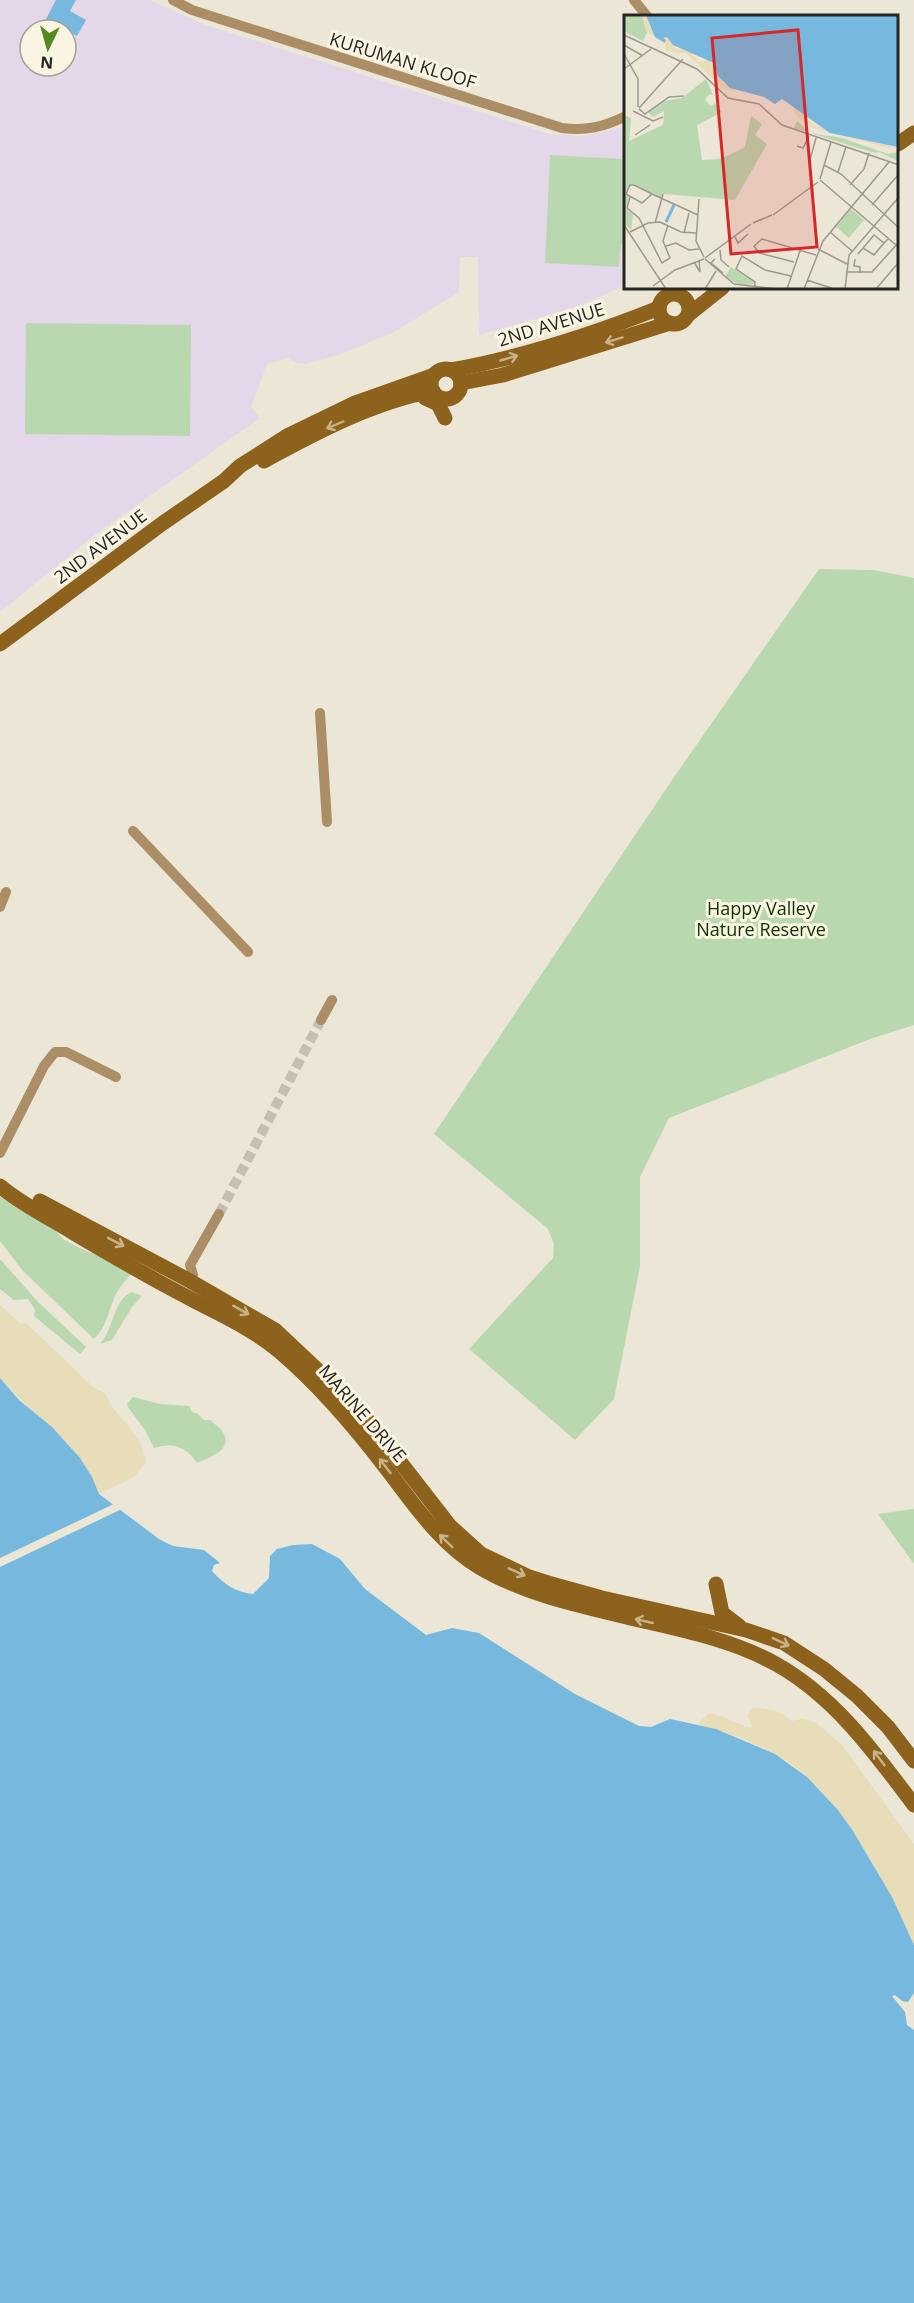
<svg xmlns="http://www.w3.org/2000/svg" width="914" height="2303" font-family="'Open Sans',sans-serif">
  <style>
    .education { fill: #e5d7ea; fill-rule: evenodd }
    .green { fill: #b9d8af }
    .sand { fill: #e7ddb8 }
    .water { fill: #76b8de }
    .pier { fill: #ece6d6 }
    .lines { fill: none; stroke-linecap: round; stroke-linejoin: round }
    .street-tunnel { stroke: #c5bfb1; stroke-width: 10; stroke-dasharray: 10 5; stroke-linecap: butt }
    .street { stroke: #ab8e66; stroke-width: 10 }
    .secondary { stroke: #8d621c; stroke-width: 15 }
    .oneway { stroke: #c9b289 }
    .labels { text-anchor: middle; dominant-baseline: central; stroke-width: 6; stroke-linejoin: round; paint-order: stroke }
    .street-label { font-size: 18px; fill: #27251f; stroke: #faf4e3 }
    .park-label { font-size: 18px; fill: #0c3400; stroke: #faf4e3 }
    .inset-river { fill: none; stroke: #76b8de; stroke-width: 3 }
    .inset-road { fill: none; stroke: #9d998d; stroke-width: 1.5 }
    .view { fill: #d62828; fill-opacity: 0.15; stroke: #d62828; stroke-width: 3 }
    .inset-edge { fill: none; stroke: #27251f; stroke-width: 3 }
  </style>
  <rect width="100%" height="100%" fill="#ece6d6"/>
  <path class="education" d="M0 0H150L206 25 549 134 584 136 624 127 626 130V285L586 303 543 317 479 335 478 257H460L459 292 394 332 341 354 306 364 297 363 288 358 267 364 251 407 260 418 96 534 0 612ZM30 30H66V66H30Z"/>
  <g class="green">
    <path d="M550 155 624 159 623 182 626 183V244H621L619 267 545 263Z"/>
    <path d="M26 323 191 325 190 436 25 434Z"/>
    <path d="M819 569 874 570 914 578V1025L870 1039 669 1118 640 1177V1266L614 1399 575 1440 469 1349 553 1258 554 1244 548 1229 434 1134 672 780Z"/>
    <path d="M0 1197 48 1222 64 1240 84 1250 136 1270C127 1278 117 1289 113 1301 107 1316 106 1327 94 1339L22 1270 0 1241Z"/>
    <path d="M0 1259 38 1302 86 1347 80 1354 34 1316 35 1310 28 1299 14 1300 0 1289Z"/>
    <path d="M132 1292 142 1296 132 1307 112 1340 100 1344C114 1328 114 1298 132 1292Z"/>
    <path d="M133 1397 160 1404 189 1406 192 1412 198 1414 204 1420H210C215 1425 222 1428 224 1434 232 1451 208 1458 197 1463 186 1447 173 1442 154 1448L145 1430 128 1407 127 1404Z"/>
    <path d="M914 1509V1564L878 1514Z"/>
  </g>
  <g class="sand">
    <path d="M0 1305 21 1324 26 1323 93 1387 105 1393C115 1418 143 1433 146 1462L134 1477 99 1494C80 1444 34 1416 0 1378Z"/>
    <path d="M756 1708C769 1709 782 1711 791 1721L803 1719 815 1722 842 1745 914 1844V1945C885 1882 838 1787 775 1754 760 1746 744 1739 728 1733 719 1729 706 1728 698 1723L710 1713C725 1716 738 1725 751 1728L752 1725 748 1716 750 1709Z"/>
  </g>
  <g class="water">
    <path d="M56 0H76L70 11 86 20 77 36 46 19Z"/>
    <path d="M0 1378 19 1400 52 1427 80 1458 92 1477 99 1494 159 1539 173 1546 204 1550 220 1563 214 1565 212 1571C224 1584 235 1592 253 1594L269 1578 270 1556 277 1549 293 1545 312 1544 340 1559 365 1589 426 1635 452 1628 479 1633 575 1694 639 1726 651 1727 670 1719 716 1729 775 1754 807 1777 838 1810 853 1831 892 1897 914 1945V1993L908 2002 902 2001 895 1995 892 1996 905 2012 907 2025 914 2030V2303H0Z"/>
  </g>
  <path class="pier" d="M116 1503 124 1508 0 1567V1558Z"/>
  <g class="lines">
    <path class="street-tunnel" d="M219 1214 321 1020"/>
    <g class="street">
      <path d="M173 0 192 10 562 128C586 131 604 127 626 116"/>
      <path d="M634 0 647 16"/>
      <path d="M320 713 327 822"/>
      <path d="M133 831 248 952"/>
      <path d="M0 907 6 892"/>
      <path d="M321 1020 332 1000"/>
      <path d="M0 1153 44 1066 55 1052H66L116 1077"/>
      <path d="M190 1281 193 1275 190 1265 219 1214"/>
    </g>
    <g class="secondary">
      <path d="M898 144 914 133"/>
      <circle cx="674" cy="309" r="15"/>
      <path d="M688 315 722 288"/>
      <circle cx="446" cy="384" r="15"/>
      <path d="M451 370C524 357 591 335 659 308"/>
      <path d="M461 383 503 375 670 323"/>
      <path d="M425 398 438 404 445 418"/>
      <path d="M264 461C317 432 374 402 433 391"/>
      <path d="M0 644 163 523 224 481 240 466 287 436 355 403 434 375"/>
      <path d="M0 1186C21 1204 48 1217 72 1232 111 1255 150 1278 191 1299 221 1315 253 1329 279 1351 319 1385 354 1426 386 1468 414 1504 439 1543 479 1567 526 1595 582 1606 635 1619 682 1630 733 1640 776 1664 835 1697 875 1753 914 1805"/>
      <path d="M40 1201 190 1281 275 1330 359 1409 450 1526 481 1554 529 1577 548 1583 602 1598 746 1630 784 1643 824 1669 857 1696 888 1727 914 1761"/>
      <path d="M716 1584 722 1613 739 1626"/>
    </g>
  </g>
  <defs><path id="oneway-shaft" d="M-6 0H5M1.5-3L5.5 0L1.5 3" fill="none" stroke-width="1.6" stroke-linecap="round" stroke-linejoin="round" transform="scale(1.5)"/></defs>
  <g class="oneway">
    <use href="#oneway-shaft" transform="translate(614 340) rotate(163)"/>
    <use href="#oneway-shaft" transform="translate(509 358) rotate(-16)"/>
    <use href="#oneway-shaft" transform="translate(335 425) rotate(157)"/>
    <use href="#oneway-shaft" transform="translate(116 1242) rotate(27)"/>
    <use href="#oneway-shaft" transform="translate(241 1310) rotate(29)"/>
    <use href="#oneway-shaft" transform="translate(385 1466) rotate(-128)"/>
    <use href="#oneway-shaft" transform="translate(446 1541) rotate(-136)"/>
    <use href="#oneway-shaft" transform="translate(517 1572) rotate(24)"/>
    <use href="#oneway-shaft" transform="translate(644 1621) rotate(-167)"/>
    <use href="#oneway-shaft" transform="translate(781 1642) rotate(25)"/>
    <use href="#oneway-shaft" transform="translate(879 1758) rotate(-127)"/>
  </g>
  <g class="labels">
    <g class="street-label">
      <text transform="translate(403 60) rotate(17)">KURUMAN KLOOF</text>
      <text transform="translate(551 324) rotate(-17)">2ND AVENUE</text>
      <text transform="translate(100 546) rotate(-37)">2ND AVENUE</text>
      <text transform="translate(363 1413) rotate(49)">MARINE DRIVE</text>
    </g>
    <g class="park-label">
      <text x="761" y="908">Happy Valley<tspan x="761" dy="21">Nature Reserve</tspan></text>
    </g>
  </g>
  <g transform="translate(624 15)">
    <rect width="274" height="274" fill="#ece6d6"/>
    <path d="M18 0 23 18 19 26 0 16V1ZM82 64 89 80 85 79 81 85 87 91 91 88 98 97 73 110 78 145 97 144 121 132 127 101 138 109 131 120 143 129 111 185 39 179 36 183 7 169 1 178 5 182 2 194 9 199 7 215 0 208V100L7 103 5 126 39 110 40 96 29 102 24 97 40 86 58 83ZM173 106 186 118 218 123 264 139 274 137V146L255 137 251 138 170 113ZM227 194 240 205 225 223 212 212ZM107 252 130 267 131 269 116 270 101 262Z" fill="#b9d8af"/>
    <path d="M35 0 52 34 63 33 75 47 85 45 99 68 113 76 101 75 62 38 42 36 41 24 23 18 18 1ZM171 92 189 109 216 120 222 119 241 123 274 134 260 132 187 112 169 98Z" fill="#e7ddb8"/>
    <path d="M274 0V132L206 118 158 84 151 89 140 82 106 73 94 61 90 48 49 30 43 22 39 23 42 25 41 28 31 22 22 0Z" fill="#76b8de"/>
    <path class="inset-river" d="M42 207 50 190"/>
    <path class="inset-road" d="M0 20 73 54 104 83 135 89 158 110 275 150M0 30 19 41M0 39 14 64V92M0 54 27 34M15 93 59 44M15 94 21 99 45 82 60 81M9 96 29 106 39 102M11 120 26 110M173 131 179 133 185 121M185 148 192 123M200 150 217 159 275 213M214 157 222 132M196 164 207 127M196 165 272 230M6 170H10L28 179 18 188 2 179ZM226 170 240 154 245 138M28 179 74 200M6 182 3 193 15 203 38 248 46 243 39 226 44 210M75 184 72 226 80 242M248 190 275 159M149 200 194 167M31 208 39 179M129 208 148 200M0 210 42 274M6 217 24 208 36 207 57 217 72 218M206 217 228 236M60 218 65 198M111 222 114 228 124 219M42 231 52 228 65 235 75 234M239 233 250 240 260 228M194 234 223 249M96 235 97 245 105 252M135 238 130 231 138 224 192 240M135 238 170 247M234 239 250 220 260 228 264 224M81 243 127 209M81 244 110 269 152 274M91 244 87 248 99 258M231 244 230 251 236 252V258M70 247 76 257 75 246M223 257H248L275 227M183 265 210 274M29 271 51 255 80 244M131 272V267L112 254 118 241 141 255 167 261M81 274 92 256M163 274 177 233M180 274 199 226 265 147M221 274 225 240 275 182M252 274 275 247"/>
    <path class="view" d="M174 15 193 232 107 239 88 23Z"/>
    <rect width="274" height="274" class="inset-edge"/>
  </g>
  <g transform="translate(48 48) rotate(185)"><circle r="28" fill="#faf4e3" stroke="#a6a195" stroke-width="1.5"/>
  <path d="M0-4.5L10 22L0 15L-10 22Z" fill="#558a23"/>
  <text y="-9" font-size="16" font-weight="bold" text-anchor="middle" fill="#27251f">N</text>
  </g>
</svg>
